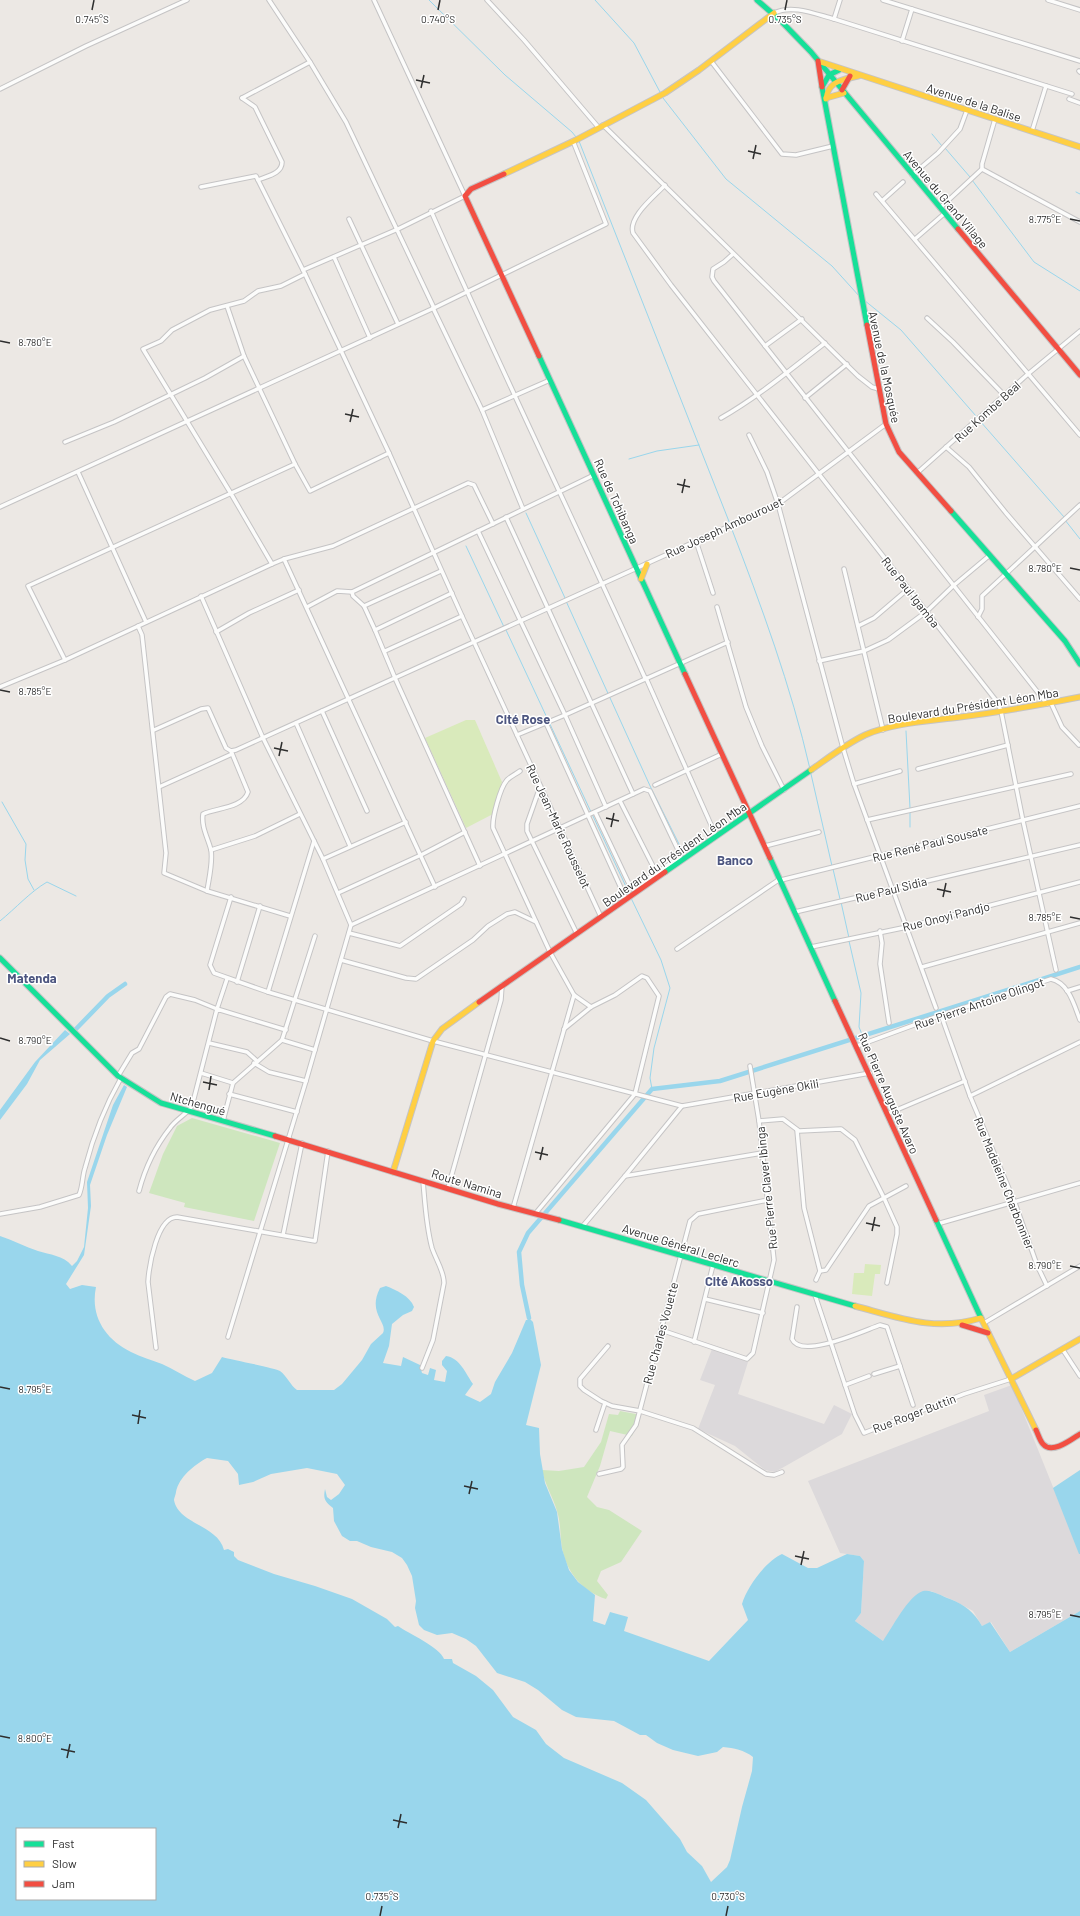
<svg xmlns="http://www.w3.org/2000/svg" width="1080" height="1916" font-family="Barlow,sans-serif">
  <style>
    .industrial { fill: #dcd9db }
    .green { fill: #cee6be }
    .pitch { fill: #d9eabb }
    .water { fill: #99d6ec; fill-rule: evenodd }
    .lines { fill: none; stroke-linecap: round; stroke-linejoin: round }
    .stream { stroke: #99d6ec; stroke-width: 1 }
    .canal { stroke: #99d6ec; stroke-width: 4.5 }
    .street-casing { stroke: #c5c4c5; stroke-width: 5.5 }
    .fast-casing { stroke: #c5c4c5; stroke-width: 7 }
    .slow-casing { stroke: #c5c4c5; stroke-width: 7 }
    .jam-casing { stroke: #c5c4c5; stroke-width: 7 }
    .street { stroke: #fcfcfb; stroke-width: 3.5 }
    .fast { stroke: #16e098; stroke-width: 5 }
    .slow { stroke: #ffcf43; stroke-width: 5 }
    .jam { stroke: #f24e42; stroke-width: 5 }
    .ticks { fill: none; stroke: #2e2e2e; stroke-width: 1.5 }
    .labels { text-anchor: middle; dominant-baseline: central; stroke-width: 3; stroke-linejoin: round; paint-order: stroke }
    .street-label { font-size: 12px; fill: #2e2e2e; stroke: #fff }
    .neighbourhood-label { font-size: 13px; font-weight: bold; fill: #4d5680; stroke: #fff }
    .ticks-label { font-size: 10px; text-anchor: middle; fill: #2e2e2e; stroke: #fff; stroke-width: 3; stroke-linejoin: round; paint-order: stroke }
  </style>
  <rect width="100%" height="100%" fill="#ece8e4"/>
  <g class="industrial">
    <path d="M712 1349 748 1362 738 1394 824 1424 834 1405 852 1414 842 1434 775 1472 765 1470 735 1446 698 1429 715 1385 700 1380Z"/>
    <path d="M1012 1385 1080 1554V1611L1010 1652 991 1622 982 1626 973 1611 955 1601 931 1591 883 1641 855 1621 861 1613 864 1561 860 1556 840 1553 808 1481 989 1411 984 1395Z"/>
  </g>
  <g class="green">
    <path d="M192 1118 280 1143 254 1221 184 1207 185 1203 149 1193 163 1154 177 1126Z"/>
    <path d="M620 1411 641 1415 632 1436 610 1431 600 1466 587 1497 597 1507 609 1510 642 1531 621 1562 601 1571 597 1581 608 1595 606 1599C582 1591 567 1573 562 1548 560 1536 561 1523 557 1511 553 1497 545 1485 542 1470L559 1471 584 1467 601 1442 609 1414 618 1415Z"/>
  </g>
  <g class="pitch">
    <path d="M466 720H475L502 782 493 814 466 828 425 738Z"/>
    <path d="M865 1264 881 1265 880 1274H875L872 1296 852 1294 854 1273H864Z"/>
  </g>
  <g class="water">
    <path d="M65 1030 70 1034 40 1060 27 1084 0 1120V1110L35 1062Z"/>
    <path d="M124 1085 127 1087 107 1135 90 1185 91 1206 84 1255 66 1284 70 1289 82 1285 96 1287C90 1316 105 1339 131 1352 141 1357 152 1360 162 1364 173 1369 184 1376 195 1381L212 1373 222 1357C232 1360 276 1368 280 1371 287 1376 290 1385 297 1390H334L342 1384 362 1360 371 1344 383 1333C388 1322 367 1313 380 1288L386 1286C396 1290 410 1296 414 1307L412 1311 403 1315 392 1324 389 1346 383 1363 401 1366 403 1357 420 1365 422 1373 428 1375 430 1368 436 1370 434 1380 445 1382 447 1371 442 1365V1361L446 1356C460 1358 466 1374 473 1384L465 1395 480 1402 491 1394 495 1382 512 1353 526 1320H531L533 1322 541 1365 526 1425 539 1428 540 1454 545 1483 557 1512 562 1549 569 1570 578 1582 595 1595 593 1621 605 1625 610 1612 628 1617 624 1631 709 1661 748 1620 742 1604C747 1587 766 1561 782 1554L808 1568H817L847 1554 860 1556 864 1561 861 1613 855 1621 883 1641C892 1628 908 1596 923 1591 931 1589 942 1596 950 1599 965 1605 974 1612 982 1626L990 1622 1010 1652 1080 1611V1916H0V1236C13 1240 25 1247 38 1251 50 1255 63 1255 72 1266L77 1261 84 1247 88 1208 87 1182 113 1105ZM207 1458 228 1461 238 1474 239 1485 253 1482 271 1474 307 1468 337 1474 345 1485 339 1494 331 1500 327 1497 325 1489C323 1499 325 1502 333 1508L334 1521 342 1536 350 1541H357L371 1547 392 1552 402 1558 407 1565 412 1576 416 1601 415 1608 419 1625 424 1630 437 1635 452 1633 466 1639 476 1646 497 1673 525 1682 538 1690 562 1710 576 1717 614 1721 640 1735H646L657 1743 673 1750 698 1756 717 1752 723 1747C734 1748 744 1750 753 1757L752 1771 742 1807 730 1860 727 1867 711 1882 702 1866 687 1852 680 1839 646 1800 622 1783 564 1758 546 1744 536 1730 513 1717 493 1690 476 1676 453 1663 452 1659H444C440 1647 409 1634 398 1626L395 1627 387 1619 352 1599 315 1586 274 1574 238 1560 234 1556V1552L228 1549 224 1550C218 1525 178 1524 174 1500 174 1498 176 1494 176 1492 179 1477 194 1465 207 1458ZM17 1829H155V1899H17Z"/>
    <path d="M1080 1470V1554H1079L1053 1488Z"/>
  </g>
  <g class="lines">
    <g class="stream">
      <path d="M429 0 505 75 572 132 576 137"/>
      <path d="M595 0 634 43 660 92"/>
      <path d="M663 98 726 179 832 266 860 297"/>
      <path d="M932 134 942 146"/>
      <path d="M579 141 730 524"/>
      <path d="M945 148 970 177"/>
      <path d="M972 180 1034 262 1080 291"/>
      <path d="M1076 192 1080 194"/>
      <path d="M864 300 901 330 976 416"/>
      <path d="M980 421 1064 517"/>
      <path d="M629 459 657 451 699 445"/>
      <path d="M526 513 565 598"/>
      <path d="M1065 520 1080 539"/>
      <path d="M731 527C761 605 791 686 810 769"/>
      <path d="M466 546 504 627"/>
      <path d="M566 601 651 788 685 856"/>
      <path d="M506 630 591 812"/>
      <path d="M906 731 910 808"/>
      <path d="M811 774 832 866"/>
      <path d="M2 802 26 844 25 860 28 879 34 890"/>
      <path d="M910 811V827"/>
      <path d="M592 814 629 893"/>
      <path d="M833 869 840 899"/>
      <path d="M631 898 661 960 670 988 654 1048 650 1078 652 1089"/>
      <path d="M841 902 849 938"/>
      <path d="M0 921C16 908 30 892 47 882L76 896"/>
      <path d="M849 941 861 993 859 1027 863 1037"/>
    </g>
    <g class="canal">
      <path d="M76 1029 108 996 125 984"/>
      <path d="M529 1318 522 1285 519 1252 528 1233 652 1089 720 1081 1080 967"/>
    </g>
    <defs>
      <g id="street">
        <path d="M269 0 310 62 346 122 434 308"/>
        <path d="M487 0 524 40 599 128"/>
        <path d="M883 0 1080 61"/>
        <path d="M1048 0 1080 10"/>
        <path d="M774 13C792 4 815 14 834 19L1072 94"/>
        <path d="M834 19 840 0"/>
        <path d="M902 41 912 9"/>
        <path d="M711 61 782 154 796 155 833 146"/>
        <path d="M1079 71 1080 72"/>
        <path d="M0 89 86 46 187 0"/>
        <path d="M242 98 255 107 282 162C282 174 267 176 258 180"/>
        <path d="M242 98 310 62"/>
        <path d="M1069 99 1080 103"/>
        <path d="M995 119 982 164V169L1080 222"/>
        <path d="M603 125 858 376 872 387 879 389"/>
        <path d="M1032 131 1046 86"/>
        <path d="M912 175 938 153 960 129 967 110"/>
        <path d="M665 185C654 197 628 217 633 233L671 285 998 703 1001 711 1023 821 1056 970"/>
        <path d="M201 187 256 176 305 274 389 453 462 616 601 917"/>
        <path d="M876 194 1080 435"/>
        <path d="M883 200 903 182"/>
        <path d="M940 208 982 169"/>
        <path d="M431 211C500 368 575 522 645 678"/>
        <path d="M349 219 398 324"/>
        <path d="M915 239 945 213"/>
        <path d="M733 254 724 262 713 269 712 277 714 281 1047 704"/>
        <path d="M334 257 370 338"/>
        <path d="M303 270 398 229 465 196 374 0"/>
        <path d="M305 274 281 286 258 291 244 301 210 310 172 330 161 341 143 349 230 492 272 564 284 559 435 887"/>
        <path d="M227 306 244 356 295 464 310 491 389 453"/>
        <path d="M433 308 482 410 523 509"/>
        <path d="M927 318 953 342 1004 395"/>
        <path d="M765 346 802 319"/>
        <path d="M805 398 847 364"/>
        <path d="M482 410 550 380"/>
        <path d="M721 418C758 397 791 369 825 343"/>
        <path d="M749 435 767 472 778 504 843 748 854 784 936 1008"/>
        <path d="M65 442 114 422 205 378 244 356"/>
        <path d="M946 447 969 467 1006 513 1080 599"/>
        <path d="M78 472 146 622"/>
        <path d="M917 473 1028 374 1080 331"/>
        <path d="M0 507 434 308 606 224 573 141"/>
        <path d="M506 517 633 794"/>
        <path d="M478 531 565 715 606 807"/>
        <path d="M696 541 713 593"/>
        <path d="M284 559 333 546 468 483 474 485 493 524"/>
        <path d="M844 569 883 730"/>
        <path d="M201 596 263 738 323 859 351 925 306 1081 228 1337"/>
        <path d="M364 606 441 571"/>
        <path d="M307 607 337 591 352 592"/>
        <path d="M717 607 746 707 762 746 784 790"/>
        <path d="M978 617 982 609V596L1080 505"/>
        <path d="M138 626 142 635 166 853 164 873 207 891 290 916"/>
        <path d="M858 626 874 618 908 589"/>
        <path d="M375 630 452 593"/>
        <path d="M216 632 249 613 299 590"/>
        <path d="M385 651 462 616"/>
        <path d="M65 660 28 586 295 464"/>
        <path d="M819 661 864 651 888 640 926 612 953 586 990 555"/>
        <path d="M646 678 716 836"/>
        <path d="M0 687 65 660 272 564"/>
        <path d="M1051 703 1062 727 1079 745"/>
        <path d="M322 711 367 811"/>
        <path d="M296 723 350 846"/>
        <path d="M546 723 626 899"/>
        <path d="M154 730 201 709 208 708 226 748 231 751 236 750 778 504 886 424"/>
        <path d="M517 735 565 715 728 642"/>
        <path d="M918 769 1008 745"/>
        <path d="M520 771C516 774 511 776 507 780 500 788 492 818 493 828L550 952 574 995 591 1007"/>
        <path d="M854 784 900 771"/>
        <path d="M655 785 722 754"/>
        <path d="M159 787 232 754"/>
        <path d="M540 787 527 824V831L577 934"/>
        <path d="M620 801 658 876"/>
        <path d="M867 820 1071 774"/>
        <path d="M765 846 819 832"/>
        <path d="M211 850 255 836 300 814"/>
        <path d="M323 859 406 822"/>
        <path d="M480 866 395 678 375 630 364 606 353 596 352 592 594 475"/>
        <path d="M207 891C209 878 213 863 211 850 208 838 201 827 203 814 216 808 243 808 248 792L231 751"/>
        <path d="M338 893 421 855 465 832"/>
        <path d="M231 897 210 965 214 973 268 992 433 1041 682 1106 870 1073"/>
        <path d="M795 912 1080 845"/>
        <path d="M351 925C449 880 547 835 644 789L650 791 680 854V857L634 888H631L595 812"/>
        <path d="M880 931 882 943 880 964 889 1023"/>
        <path d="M349 933 400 946 461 904 464 899"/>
        <path d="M811 947 907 927 1080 882"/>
        <path d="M677 949 777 881 1080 806"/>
        <path d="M341 960 406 978 416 979 473 940 488 926 507 914 515 912 536 922"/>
        <path d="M922 967 1080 923"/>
        <path d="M237 982 260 906"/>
        <path d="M1067 991 1080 987"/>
        <path d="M268 992 314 841"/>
        <path d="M941 1015 970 1096 1015 1203 1037 1265 1047 1286"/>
        <path d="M282 1040 315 1050"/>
        <path d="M209 1043 247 1052 257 1061"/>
        <path d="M857 1046 941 1015 1051 979C1069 983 1074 1005 1080 1020"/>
        <path d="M254 1063 269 1072 306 1081"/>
        <path d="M201 1073 233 1083"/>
        <path d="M118 1076 132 1053 139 1049 166 997 170 994 195 1000 217 1009 227 979"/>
        <path d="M229 1094 297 1112"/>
        <path d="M970 1096 1080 1042"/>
        <path d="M887 1114 965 1081"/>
        <path d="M223 1121 233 1083 282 1040 315 936"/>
        <path d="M759 1121 783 1119 799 1131 841 1129 855 1140 884 1198 897 1227V1234L887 1283"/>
        <path d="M797 1130 804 1208 820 1271 816 1280"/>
        <path d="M625 1176 762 1153"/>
        <path d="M448 1188 501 1000 502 985"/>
        <path d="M139 1191C145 1168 155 1147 170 1128 176 1119 186 1115 192 1106L217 1009 286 1030"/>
        <path d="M513 1208 574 995"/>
        <path d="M0 1214 40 1207 79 1195C83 1186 82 1177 85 1168 93 1137 105 1106 121 1078"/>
        <path d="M535 1214 635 1094 659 996 647 978 642 976 615 995 591 1007 564 1029"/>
        <path d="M937 1224 1080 1183"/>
        <path d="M582 1227 625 1176 682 1106"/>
        <path d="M283 1235 302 1143"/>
        <path d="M820 1271 826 1270 869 1206 906 1186"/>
        <path d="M815 1295 855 1415 864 1433 964 1394 1011 1379"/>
        <path d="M705 1299 763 1313"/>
        <path d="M797 1307 792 1339C801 1360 865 1330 880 1325L887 1327 913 1405"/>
        <path d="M984 1323 1080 1266"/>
        <path d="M661 1330 747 1359 753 1353 774 1260 759 1121 750 1066"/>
        <path d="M694 1342 713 1265"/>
        <path d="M608 1346 580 1379V1386L584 1390 601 1401 612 1406 640 1411 693 1428 766 1474 774 1475 782 1472"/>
        <path d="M156 1348 148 1282C149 1266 157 1217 177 1217L315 1241 328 1151"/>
        <path d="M1063 1350 1080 1376"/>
        <path d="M422 1368 433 1340 444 1283C444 1271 436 1260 432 1248 426 1226 425 1203 423 1181"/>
        <path d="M874 1374 900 1366"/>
        <path d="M845 1385 869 1376"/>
        <path d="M596 1430 605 1403"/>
        <path d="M599 1474 621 1469 623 1467 622 1445 636 1425 690 1221 698 1214 768 1200"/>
      </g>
      <g id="fast">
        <path d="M757 0 781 21 811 52 958 229"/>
        <path d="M839 70 829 75 822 87 867 325"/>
        <path d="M539 356 685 674"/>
        <path d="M951 511 1065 641 1080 664"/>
        <path d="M770 858 835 1001"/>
        <path d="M665 872 811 770"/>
        <path d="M0 958 118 1076 161 1103 275 1136"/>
        <path d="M559 1220 855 1306"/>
        <path d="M936 1220 981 1318"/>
      </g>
      <g id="slow">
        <path d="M821 62 1080 147"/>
        <path d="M826 98 844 93"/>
        <path d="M826 99C828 81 842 80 858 76"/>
        <path d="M504 174 576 140 665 93 699 70 774 13"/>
        <path d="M641 579 647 564"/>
        <path d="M811 770C828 758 846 744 865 735 892 723 930 721 960 717 1000 712 1040 705 1080 697"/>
        <path d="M393 1172 433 1041 442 1029 479 1002"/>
        <path d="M855 1306C900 1318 935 1332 981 1318L1036 1430"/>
        <path d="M1011 1379 1080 1339"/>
      </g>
      <g id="jam">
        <path d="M818 61 822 87"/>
        <path d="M842 90 850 76"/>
        <path d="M504 174 471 189 465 196 539 356"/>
        <path d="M958 229 1080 375"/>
        <path d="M867 325 886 424 899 452 951 511"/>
        <path d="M685 674 770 858"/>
        <path d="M835 1001 936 1220"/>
        <path d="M479 1002 665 872"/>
        <path d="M275 1136 498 1204 559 1220"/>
        <path d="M962 1325 988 1333"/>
        <path d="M1036 1430C1038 1434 1040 1441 1043 1444 1052 1455 1072 1439 1080 1434"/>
      </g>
    </defs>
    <use href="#street" class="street-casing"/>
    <use href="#fast" class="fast-casing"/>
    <use href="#slow" class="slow-casing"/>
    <use href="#jam" class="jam-casing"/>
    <use href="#street" class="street"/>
    <use href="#fast" class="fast"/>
    <use href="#slow" class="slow"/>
    <use href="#jam" class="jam"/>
  </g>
  <path class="ticks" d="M92 10 94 0M438 10 440 0M785 10 787 0M416 80 430 83M421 88 424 75M748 151 761 154M753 159 756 145M1070 219 1080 221M0 341 10 343M345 414 359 417M350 422 353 409M677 484 690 487M682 493 685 479M1070 568 1080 570M0 690 10 692M274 748 288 751M279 756 282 742M606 818 619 821M611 827 614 813M937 889 951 892M943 897 946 883M1070 917 1080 919M0 1038 10 1041M203 1082 217 1085M209 1090 211 1076M535 1152 548 1155M540 1160 543 1147M866 1223 880 1226M872 1231 875 1217M1070 1266 1080 1268M0 1387 10 1389M132 1415 146 1418M138 1424 140 1410M464 1486 478 1489M469 1494 472 1481M795 1556 809 1559M801 1565 804 1551M1070 1615 1080 1617M0 1736 10 1738M61 1749 75 1752M67 1758 70 1744M393 1820 407 1823M398 1828 401 1814M380 1916 382 1906M726 1916 728 1906"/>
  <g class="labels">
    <g class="street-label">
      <text transform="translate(974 102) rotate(18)">Avenue de la Balise</text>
      <text transform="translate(946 199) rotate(50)">Avenue du Grand Village</text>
      <text transform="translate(885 367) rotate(78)">Avenue de la Mosquée</text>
      <text transform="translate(987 411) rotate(-42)">Rue Kombe Beal</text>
      <text transform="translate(617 501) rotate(66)">Rue de Tchibanga</text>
      <text transform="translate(724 527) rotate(-25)">Rue Joseph Ambourouet</text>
      <text transform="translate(911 592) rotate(52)">Rue Paul Igamba</text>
      <text transform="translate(973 705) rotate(-9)">Boulevard du Président Léon Mba</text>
      <text transform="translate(559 826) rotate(65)">Rue Jean-Marie Rousselot</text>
      <text transform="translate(930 843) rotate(-14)">Rue René Paul Sousate</text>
      <text transform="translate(674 854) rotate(-35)">Boulevard du Président Léon Mba</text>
      <text transform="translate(891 889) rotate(-14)">Rue Paul Sidia</text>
      <text transform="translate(946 916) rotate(-14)">Rue Onoyi Pandjo</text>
      <text transform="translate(979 1003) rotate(-19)">Rue Pierre Antoine Olingot</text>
      <text transform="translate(776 1090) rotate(-10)">Rue Eugène Okili</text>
      <text transform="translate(889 1093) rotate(66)">Rue Pierre Auguste Avaro</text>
      <text transform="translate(198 1103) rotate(16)">Ntchengué</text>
      <text transform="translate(467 1183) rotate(17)">Route Namina</text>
      <text transform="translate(1005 1183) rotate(68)">Rue Madeleine Charbonnier</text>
      <text transform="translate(766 1188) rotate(-96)">Rue Pierre Claver Ibinga</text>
      <text transform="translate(681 1245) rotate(17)">Avenue Général Leclerc</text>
      <text transform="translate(660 1333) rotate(-75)">Rue Charles Vouette</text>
      <text transform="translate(914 1413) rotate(-21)">Rue Roger Buttin</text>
    </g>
    <g class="neighbourhood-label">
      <text x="523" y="719">Cité Rose</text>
      <text x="735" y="860">Banco</text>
      <text x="32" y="978">Matenda</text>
      <text x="739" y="1281">Cité Akosso</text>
    </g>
  </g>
  <g class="ticks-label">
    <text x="92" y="23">0.745°S</text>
    <text x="438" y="23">0.740°S</text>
    <text x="785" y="23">0.735°S</text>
    <text x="1045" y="223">8.775°E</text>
    <text x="35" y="346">8.780°E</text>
    <text x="1045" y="572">8.780°E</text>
    <text x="35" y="695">8.785°E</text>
    <text x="1045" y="921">8.785°E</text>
    <text x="35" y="1044">8.790°E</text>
    <text x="1045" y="1269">8.790°E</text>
    <text x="35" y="1393">8.795°E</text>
    <text x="1045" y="1618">8.795°E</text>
    <text x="35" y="1742">8.800°E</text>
    <text x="382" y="1900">0.735°S</text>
    <text x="728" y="1900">0.730°S</text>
  </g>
  <rect x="16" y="1828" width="140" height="72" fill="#ffffff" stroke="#ababab"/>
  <rect x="24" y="1841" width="20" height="6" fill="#16e098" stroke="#ababab"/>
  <text x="52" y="1848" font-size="12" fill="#2e2e2e">Fast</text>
  <rect x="24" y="1861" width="20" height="6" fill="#ffcf43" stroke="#ababab"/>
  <text x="52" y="1868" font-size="12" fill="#2e2e2e">Slow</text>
  <rect x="24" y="1881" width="20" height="6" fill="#f24e42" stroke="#ababab"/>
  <text x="52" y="1888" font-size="12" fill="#2e2e2e">Jam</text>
</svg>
